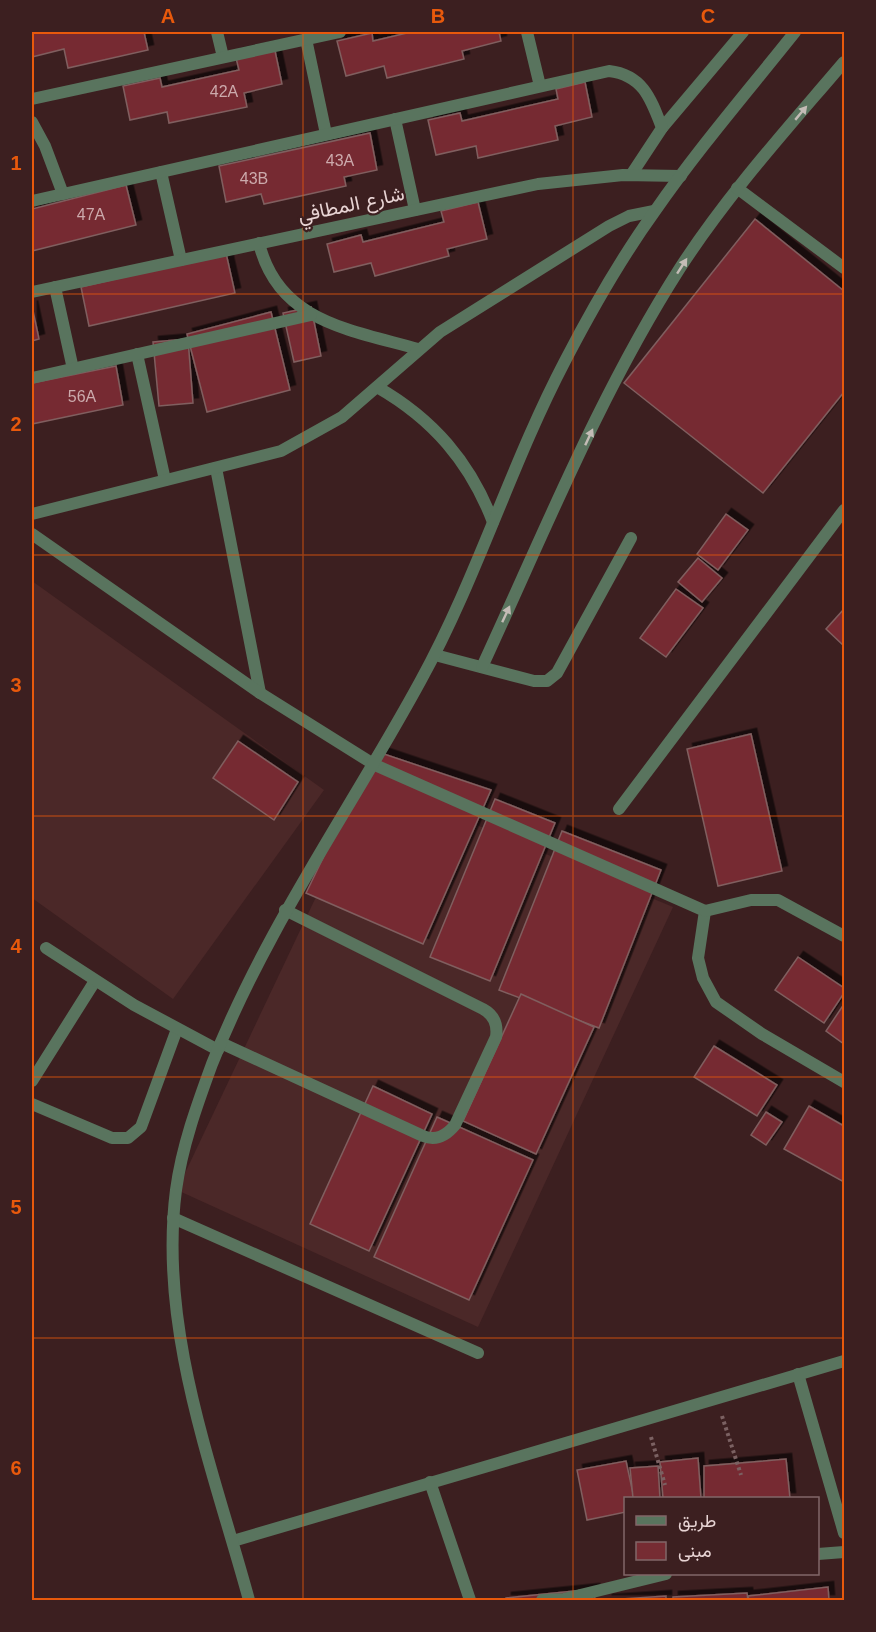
<svg xmlns="http://www.w3.org/2000/svg" width="876" height="1632" font-family="Arial,Vazirmatn,sans-serif">
  <style>
    .built { fill: #4b2828 }
    .building { fill: #762c33; stroke: #805e5f; stroke-width: 1.5; filter: url(#shadow) }
    .lines { fill: none; stroke-linecap: round; stroke-linejoin: round }
    .path { stroke: #7b6162; stroke-width: 4; stroke-dasharray: 3 3; stroke-linecap: butt }
    .lane { stroke: #59745e; stroke-width: 12 }
    .street { stroke: #59745e; stroke-width: 12 }
    .oneway { fill: #c4bcb6 }
    .grid { fill: none; stroke: #e8590c; stroke-width: 1.5; stroke-opacity: 0.55 }
    .labels { text-anchor: middle; dominant-baseline: central; stroke-width: 4.5; stroke-linejoin: round; paint-order: stroke }
    .number-label { font-size: 16px; fill: #ccaaac }
    .street-label { font-size: 20px; fill: #e8d4d4; stroke: #3c1f20 }
    .neatline { fill: none; stroke: #e8590c; stroke-width: 2 }
    .grid-label { font-size: 20px; text-anchor: middle; font-weight: bold; fill: #e8590c }
  </style>
  <defs>
    <filter id="shadow"><feDropShadow dx="5.5" dy="-5.5" stdDeviation="0" flood-color="#0009"/></filter>
  </defs>
  <rect width="100%" height="100%" fill="#3c1f20"/>
  <g class="built">
    <path d="M32 581 324 790 173 999 32 898Z"/>
    <path d="M371 781 673 907 478 1327 177 1190Z"/>
  </g>
  <g class="building">
    <path d="M32 32H144L148 50 68 68 64 49 32 57Z"/>
    <path d="M411 32H499L501 41 462 51 464 59 387 78 384 66 346 76 337 41 372 33 373 41Z"/>
    <path d="M274 46 282 84 244 93 247 107 169 123 167 112 130 120 123 86 160 78 162 87 239 70 235 54Z"/>
    <path d="M585 82 592 117 555 126 558 140 478 158 476 146 436 155 428 120 460 113 462 121 558 99 556 89Z"/>
    <path d="M370 133 377 170 344 177 346 186 264 204 261 194 226 202 219 166Z"/>
    <path d="M126 185 136 225 32 251V209Z"/>
    <path d="M478 202 487 239 447 249 449 256 375 276 371 263 334 272 327 244 361 235 363 242 444 222 441 211Z"/>
    <path d="M755 219 844 291V392L763 493 624 383Z"/>
    <path d="M226 253 235 293 89 326 81 287Z"/>
    <path d="M32 306 39 339 32 341Z"/>
    <path d="M311 307 321 356 294 362 283 313Z"/>
    <path d="M271 312 290 390 207 412 187 334Z"/>
    <path d="M188 339 193 403 159 406 153 342Z"/>
    <path d="M116 366 123 405 32 424V383Z"/>
    <path d="M726 514 748 530 718 570 697 554Z"/>
    <path d="M698 558 722 578 702 602 678 582Z"/>
    <path d="M676 589 703 608 666 657 640 638Z"/>
    <path d="M844 609V646L826 629Z"/>
    <path d="M751 734 782 871 718 886 687 749Z"/>
    <path d="M238 741 298 782 274 820 213 778Z"/>
    <path d="M375 751 491 790 423 944 306 893Z"/>
    <path d="M495 799 555 823 490 981 430 957Z"/>
    <path d="M562 831 661 870 599 1028 499 990Z"/>
    <path d="M798 957 844 988V993L824 1023 775 990Z"/>
    <path d="M521 994 594 1027 536 1154 463 1121Z"/>
    <path d="M844 1004V1044L826 1031Z"/>
    <path d="M714 1046 777 1085 757 1116 694 1077Z"/>
    <path d="M373 1086 432 1114 369 1251 310 1224Z"/>
    <path d="M809 1106 844 1126V1182L784 1149Z"/>
    <path d="M766 1112 782 1122 766 1145 751 1135Z"/>
    <path d="M437 1117 533 1160 469 1300 374 1257Z"/>
    <path d="M698 1458 701 1498H663L660 1462Z"/>
    <path d="M786 1459 790 1498H704V1466Z"/>
    <path d="M626 1461 634 1498H626V1512L587 1520 577 1470Z"/>
    <path d="M658 1466 660 1498H633L630 1468Z"/>
    <path d="M828 1587 829 1600H749L748 1596Z"/>
    <path d="M594 1589 595 1600H506V1598Z"/>
    <path d="M747 1593 748 1600H673V1597Z"/>
    <path d="M666 1596V1600H606Z"/>
  </g>
  <g class="lines">
    <g class="path">
      <path d="M722 1416 741 1475"/>
      <path d="M651 1437 665 1485"/>
    </g>
    <g class="lane">
      <path d="M435 655 534 681H547L557 673 631 538"/>
      <path d="M482 667C544 533 600 393 680 268 728 194 787 129 844 62"/>
      <path d="M221 1043 423 1136C436 1141 446 1136 455 1125L496 1037C498 1024 494 1015 483 1009L285 910"/>
      <path d="M32 1081 95 981"/>
      <path d="M32 1104 112 1138H128L141 1127 177 1029"/>
    </g>
    <g class="street">
      <path d="M217 32 223 57"/>
      <path d="M527 32 540 86"/>
      <path d="M306 39 326 134"/>
      <path d="M32 99 340 32"/>
      <path d="M395 119 415 210"/>
      <path d="M32 122 45 146 63 194"/>
      <path d="M662 128 743 32"/>
      <path d="M161 172 181 260"/>
      <path d="M737 188 844 268"/>
      <path d="M32 201 609 71C643 75 651 99 662 128L631 175"/>
      <path d="M259 243C278 322 351 330 418 349"/>
      <path d="M55 287 73 369"/>
      <path d="M32 292 538 184 623 175 681 176"/>
      <path d="M137 354 165 480"/>
      <path d="M32 378 311 315"/>
      <path d="M377 387C433 419 470 462 493 522"/>
      <path d="M216 468 260 693"/>
      <path d="M32 514 281 451 342 417 440 332 609 226 629 216 654 211"/>
      <path d="M32 534 260 693 375 765 705 911 698 958 703 978 716 1002 762 1034 844 1082"/>
      <path d="M619 809 844 510"/>
      <path d="M705 911 751 900H778L844 936"/>
      <path d="M46 948 134 1005 218 1050"/>
      <path d="M173 1218 478 1353"/>
      <path d="M798 1374 844 1533"/>
      <path d="M430 1482 470 1600"/>
      <path d="M233 1541 844 1361"/>
      <path d="M818 1554 844 1552"/>
      <path d="M249 1600C213 1468 158 1329 176 1190 182 1146 197 1105 212 1064 266 927 351 809 421 680 477 578 511 464 565 361 592 309 621 258 655 211 698 149 748 91 795 32"/>
      <path d="M542 1600 564 1599 666 1574"/>
    </g>
  </g>
  <defs><path id="oneway-solid" d="M-6-.8H1V-3.2L6.5 0L1 3.2V.8H-6Z" transform="scale(1.5)"/></defs>
  <g class="oneway">
    <use href="#oneway-solid" transform="translate(801 113) rotate(-50)"/>
    <use href="#oneway-solid" transform="translate(682 266) rotate(-57)"/>
    <use href="#oneway-solid" transform="translate(589 437) rotate(-65)"/>
    <use href="#oneway-solid" transform="translate(506 614) rotate(-65)"/>
  </g>
  <path class="grid" d="M303 32V1600M573 32V1600M32 294H844M32 555H844M32 816H844M32 1077H844M32 1338H844"/>
  <g class="labels">
    <g class="number-label">
      <text x="224" y="91">42A</text>
      <text x="340" y="160">43A</text>
      <text x="254" y="178">43B</text>
      <text x="91" y="214">47A</text>
      <text x="82" y="396">56A</text>
    </g>
    <g class="street-label">
      <text transform="translate(351 204) rotate(-12)">شارع المطافي</text>
    </g>
  </g>
  <rect width="876" height="1632" fill="none" stroke="#3c1f20" stroke-width="66"/>
  <rect x="624" y="1497" width="195" height="78" fill="#3c1f20" stroke="#816768" stroke-width="1.5"/>
  <rect x="636" y="1516" width="30" height="9" fill="#59745e" stroke="#816768" stroke-width="1.5"/>
  <text x="678" y="1527" font-size="18" fill="#e8d4d4">طريق</text>
  <rect x="636" y="1542" width="30" height="18" fill="#762c33" stroke="#816768" stroke-width="1.5"/>
  <text x="678" y="1557" font-size="18" fill="#e8d4d4">مبنى</text>
  <rect x="33" y="33" width="810" height="1566" class="neatline"/>
  <g class="grid-label">
    <text x="168" y="23">A</text>
    <text x="438" y="23">B</text>
    <text x="708" y="23">C</text>
    <text x="16" y="170">1</text>
    <text x="16" y="431">2</text>
    <text x="16" y="692">3</text>
    <text x="16" y="953">4</text>
    <text x="16" y="1214">5</text>
    <text x="16" y="1475">6</text>
  </g>
</svg>
